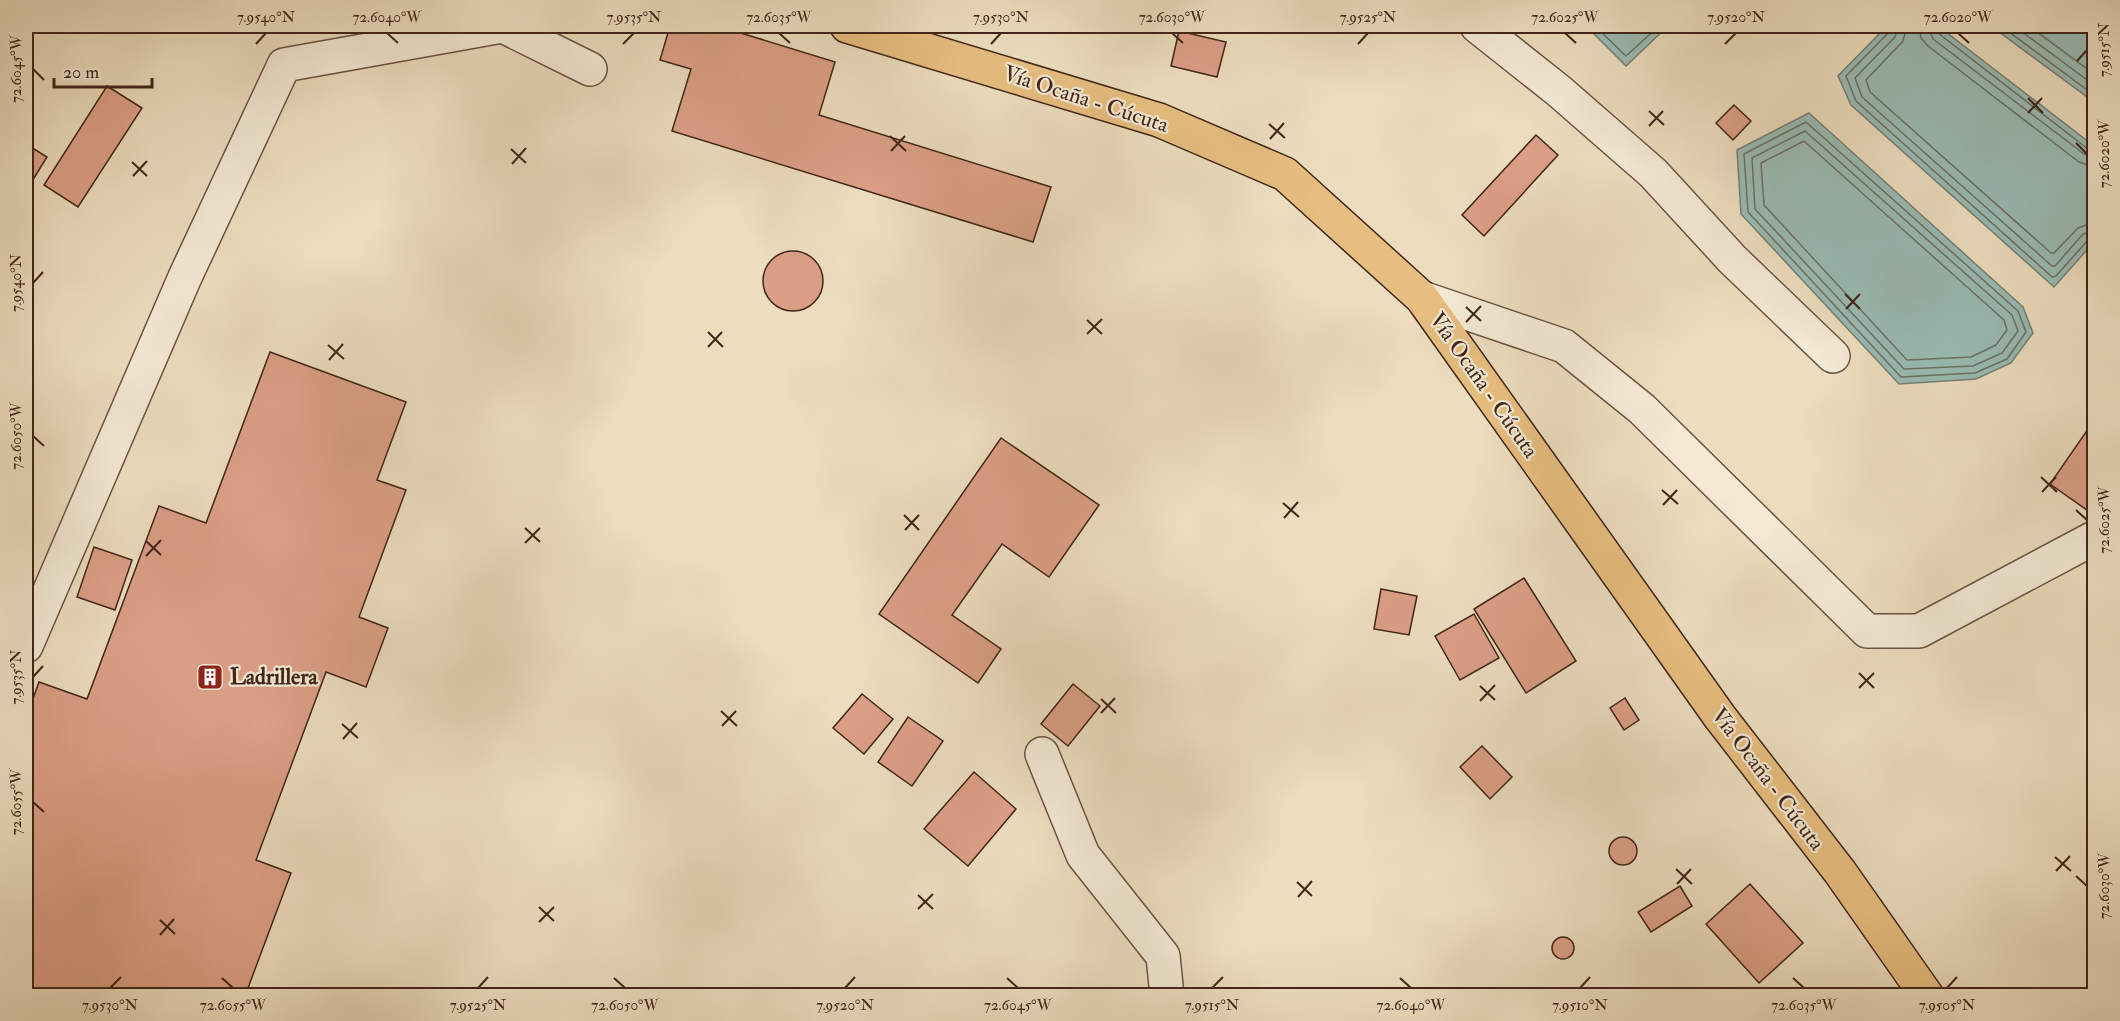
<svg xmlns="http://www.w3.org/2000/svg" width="2120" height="1021" font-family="'IM FELL Double Pica',serif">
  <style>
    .water { fill: #99bbb4; stroke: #757f76; stroke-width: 1.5 }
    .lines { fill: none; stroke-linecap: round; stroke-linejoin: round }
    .shore { stroke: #6c7066; stroke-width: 1.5 }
    .building { fill: #db9f86; stroke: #402518; stroke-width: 1.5 }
    .minor-casing { stroke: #6b5342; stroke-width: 36 }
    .major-casing { stroke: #402518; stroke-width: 36 }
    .minor { stroke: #f3e9d5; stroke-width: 33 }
    .major { stroke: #e6be7f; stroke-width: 33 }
    .ticks { fill: none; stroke: #402518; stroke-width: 2 }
    .labels { text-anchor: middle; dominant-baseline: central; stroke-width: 4.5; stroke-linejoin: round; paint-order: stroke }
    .street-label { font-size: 22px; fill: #402518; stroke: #f3e9d5 }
    .poi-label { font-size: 22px; font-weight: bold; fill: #402518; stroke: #f3e9d5; text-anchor: start }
    .neatline { fill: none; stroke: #402518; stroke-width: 2 }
    .ticks-label { font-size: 15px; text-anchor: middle; fill: #402518 }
  </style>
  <rect width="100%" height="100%" fill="#ecddbe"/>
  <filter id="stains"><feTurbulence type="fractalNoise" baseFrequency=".00333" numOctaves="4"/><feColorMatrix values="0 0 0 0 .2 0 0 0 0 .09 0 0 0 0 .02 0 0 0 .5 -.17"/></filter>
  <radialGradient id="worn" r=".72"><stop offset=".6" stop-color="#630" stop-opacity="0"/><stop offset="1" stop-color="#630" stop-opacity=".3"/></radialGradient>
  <g class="water">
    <path d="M1586 26H1668L1626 66Z"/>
    <path d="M1887 26H1938L2094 146V242L2054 287 1851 105 1838 76Z"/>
    <path d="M1991 26H2094V102Z"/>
    <path d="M1809 113 2023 307 2033 333 2011 363 1976 379 1899 384 1741 214 1737 150Z"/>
  </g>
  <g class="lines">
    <g class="shore">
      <path d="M1595 26 1626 56 1659 26"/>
      <path d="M1891 26 1889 32 1846 76 1856 101 2052 277 2056 276 2088 240 2094 239"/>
      <path d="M1898 26 1895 37 1855 78 1862 97 2052 266H2055L2083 234 2094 231"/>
      <path d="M1907 26 1903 41 1866 80 1870 92 2051 253H2054L2078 228 2094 222"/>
      <path d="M1919 26 1921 38 1928 46 2079 162 2094 167"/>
      <path d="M1928 26 1933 39 2084 154 2094 158"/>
      <path d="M1935 26 1938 33 2088 149 2094 150"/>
      <path d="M2001 26 2094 95"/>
      <path d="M2014 26 2094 85"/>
      <path d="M2029 26 2094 74"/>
      <path d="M1806 122 2018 311 2026 332 2007 359 1975 373 1901 377 1748 212 1744 154Z"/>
      <path d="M1805 131 2012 315 2018 331 2002 353 1973 366 1904 369 1755 209 1752 158Z"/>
      <path d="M1804 141 2004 320 2007 330 1996 345 1971 357 1907 360 1764 205 1761 163Z"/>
    </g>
  </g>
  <g class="building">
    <path d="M670 26H718L835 62 819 115 1051 187 1033 242 672 131 691 69 660 60Z"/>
    <path d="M1179 31 1226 42 1217 77 1171 66Z"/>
    <path d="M107 86 142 108 78 207 44 185Z"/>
    <path d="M1734 105 1751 121 1733 140 1716 123Z"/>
    <path d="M1536 135 1558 155 1484 236 1462 215Z"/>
    <path d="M26 144 47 157 26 191Z"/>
    <circle cx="793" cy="281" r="30"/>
    <path d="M270 352 406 402 377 480 406 490 359 617 388 628 366 687 326 672 256 860 291 873 245 996H26V718L39 682 87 699 159 506 206 523Z"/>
    <path d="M2086 432 2094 438V515L2050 484Z"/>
    <path d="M1001 438 1099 505 1049 577 1002 544 952 615 1001 649 978 683 879 614Z"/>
    <path d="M94 547 132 560 115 610 77 597Z"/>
    <path d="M1524 578 1576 661 1526 693 1474 609Z"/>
    <path d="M1381 589 1417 596 1409 635 1374 629Z"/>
    <path d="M1474 614 1499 658 1460 680 1435 636Z"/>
    <path d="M1073 684 1100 706 1068 746 1041 724Z"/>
    <path d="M862 694 893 719 864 754 833 728Z"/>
    <path d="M1625 698 1639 720 1624 730 1610 708Z"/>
    <path d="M908 717 943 741 912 786 878 762Z"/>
    <path d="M1482 746 1512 777 1490 799 1460 767Z"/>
    <path d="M974 772 1016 809 968 866 924 829Z"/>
    <circle cx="1623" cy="851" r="14"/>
    <path d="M1750 884 1803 943 1759 983 1706 924Z"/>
    <path d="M1680 886 1692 906 1651 932 1638 912Z"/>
    <circle cx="1563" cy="948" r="11"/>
  </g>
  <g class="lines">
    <defs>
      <g id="minor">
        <path d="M503 26 590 69"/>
        <path d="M1477 26 1559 91 1653 173 1732 259 1833 356"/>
        <path d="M1422 298 1564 346 1642 409 1867 631H1919L2094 538"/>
        <path d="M26 646 185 277 284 65 502 26"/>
        <path d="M1042 754 1083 855 1163 956 1167 996"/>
      </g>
      <path id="major" d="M847 26 1159 120 1285 174 1422 298 1720 717 1840 872 1927 996"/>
    </defs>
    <use href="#minor" class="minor-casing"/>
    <use href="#major" class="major-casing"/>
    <use href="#minor" class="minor"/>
    <use href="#major" class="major"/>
  </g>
  <path class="ticks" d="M387 33 398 43M779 33 790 43M1172 33 1183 43M1565 33 1576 43M1958 33 1969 43M256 44 266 33M623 44 634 33M991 44 1001 33M1358 44 1368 33M1725 44 1736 33M2077 61 2087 50M33 69 44 80M2028 98 2043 113M1649 111 1664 125M2028 113 2042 98M1269 124 1285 138M1649 126 1663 111M890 136 906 151M1270 139 1284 123M2076 143 2087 154M511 149 526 163M891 151 905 136M132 162 147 176M512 164 526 148M133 176 147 161M33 283 43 272M1845 294 1860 309M1466 307 1481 321M1846 309 1860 294M1087 320 1102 334M1466 322 1481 306M708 332 723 347M1087 334 1102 319M328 345 344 359M708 347 722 332M329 360 343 344M33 436 44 446M2041 477 2057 492M1662 490 1678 504M2042 492 2056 477M1283 503 1299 517M1663 505 1677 490M2076 510 2087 520M904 515 919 530M1284 518 1298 502M525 528 540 542M905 530 919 515M146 541 161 555M525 543 540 528M146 556 161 540M1859 673 1874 688M33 677 43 666M1480 686 1495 700M1859 688 1874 673M1101 699 1116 713M1480 701 1495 685M721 711 737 726M1101 713 1115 698M342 724 358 738M722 726 736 711M343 739 357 723M33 802 44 812M2055 857 2071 871M1676 869 1692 884M2056 871 2070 856M2076 876 2087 886M1297 882 1312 896M1677 884 1691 869M918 895 933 909M1298 897 1312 881M539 907 554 921M918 909 933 894M160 920 175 934M539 922 554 907M160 935 174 919M222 978 233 988M614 978 625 988M1007 978 1018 988M1400 978 1411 988M1793 978 1804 988M110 988 121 977M478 988 488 977M845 988 855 977M1212 988 1223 977M1580 988 1590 977M1947 988 1957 977"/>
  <defs>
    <symbol id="building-square" viewBox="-11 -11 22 22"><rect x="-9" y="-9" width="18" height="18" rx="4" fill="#8f2418" stroke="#f3e9d5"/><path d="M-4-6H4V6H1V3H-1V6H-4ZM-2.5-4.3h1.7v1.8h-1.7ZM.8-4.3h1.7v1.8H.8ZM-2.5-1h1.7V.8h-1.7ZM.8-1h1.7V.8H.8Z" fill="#fff"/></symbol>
  </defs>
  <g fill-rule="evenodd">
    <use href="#building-square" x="195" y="662" width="30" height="30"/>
  </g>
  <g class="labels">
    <g class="street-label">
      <text transform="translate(1086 99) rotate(18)">Vía Ocaña - Cúcuta</text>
      <text transform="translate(1484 385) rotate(55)">Vía Ocaña - Cúcuta</text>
      <text transform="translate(1768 779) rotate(53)">Vía Ocaña - Cúcuta</text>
    </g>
    <g class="poi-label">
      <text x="230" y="677">Ladrillera</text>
    </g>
  </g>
  <rect width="2120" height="1021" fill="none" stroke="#ecddbe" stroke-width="66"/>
  <path d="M54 78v9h98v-9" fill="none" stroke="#402518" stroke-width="3"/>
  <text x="63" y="78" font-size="18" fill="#402518" stroke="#f3e9d5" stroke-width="4.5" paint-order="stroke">20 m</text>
  <rect x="33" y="33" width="2054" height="955" class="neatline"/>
  <g class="ticks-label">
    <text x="266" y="22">7.9540°N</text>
    <text x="387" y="22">72.6040°W</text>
    <text x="634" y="22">7.9535°N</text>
    <text x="779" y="22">72.6035°W</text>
    <text x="1001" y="22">7.9530°N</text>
    <text x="1172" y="22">72.6030°W</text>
    <text x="1368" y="22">7.9525°N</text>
    <text x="1565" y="22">72.6025°W</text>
    <text x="1736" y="22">7.9520°N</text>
    <text x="1958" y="22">72.6020°W</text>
    <text transform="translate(2104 50) rotate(-90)" y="5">7.9515°N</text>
    <text transform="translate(16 69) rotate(-90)" y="5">72.6045°W</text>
    <text transform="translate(2104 154) rotate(-90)" y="5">72.6020°W</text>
    <text transform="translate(16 283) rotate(-90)" y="5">7.9540°N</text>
    <text transform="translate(16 436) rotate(-90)" y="5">72.6050°W</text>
    <text transform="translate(2104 520) rotate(-90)" y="5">72.6025°W</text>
    <text transform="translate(16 677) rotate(-90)" y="5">7.9535°N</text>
    <text transform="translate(16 802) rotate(-90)" y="5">72.6055°W</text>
    <text transform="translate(2104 886) rotate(-90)" y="5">72.6030°W</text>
    <text x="110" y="1010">7.9530°N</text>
    <text x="233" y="1010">72.6055°W</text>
    <text x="478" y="1010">7.9525°N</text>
    <text x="625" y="1010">72.6050°W</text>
    <text x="845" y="1010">7.9520°N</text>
    <text x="1018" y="1010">72.6045°W</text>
    <text x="1212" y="1010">7.9515°N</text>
    <text x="1411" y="1010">72.6040°W</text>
    <text x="1580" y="1010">7.9510°N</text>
    <text x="1804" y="1010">72.6035°W</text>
    <text x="1947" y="1010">7.9505°N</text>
  </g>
  <rect width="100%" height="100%" filter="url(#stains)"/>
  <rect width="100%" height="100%" fill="url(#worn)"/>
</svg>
